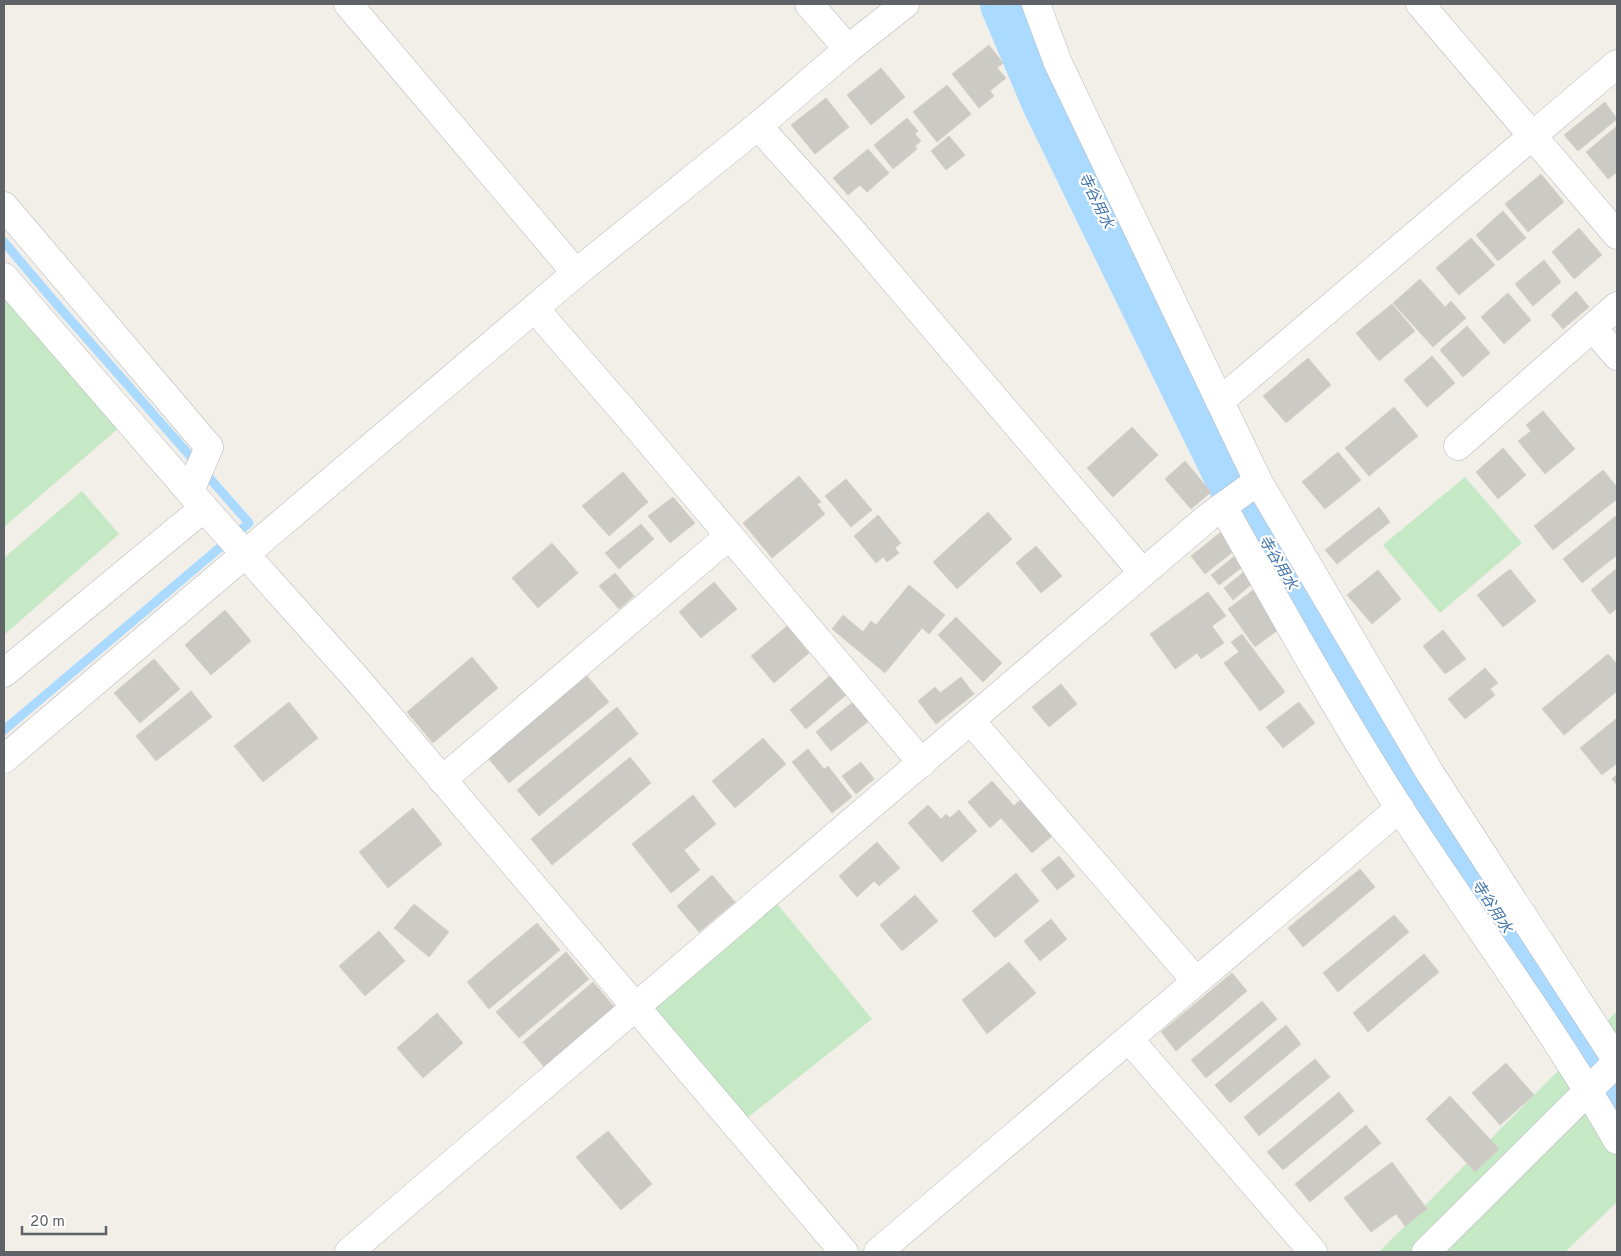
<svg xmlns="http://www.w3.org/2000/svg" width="1621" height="1256" font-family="Overpass,'Noto Sans JP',sans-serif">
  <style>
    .green { fill: #c5e8c5 }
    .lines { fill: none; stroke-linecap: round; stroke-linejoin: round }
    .stream { stroke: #aadaff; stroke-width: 9 }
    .river { stroke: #aadaff; stroke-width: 50 }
    .building { fill: #cccac5; stroke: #d6d1c6 }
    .street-casing { stroke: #b5b8bc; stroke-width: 29 }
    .secondary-casing { stroke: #b6babf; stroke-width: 29 }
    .street { stroke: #fff; stroke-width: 28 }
    .secondary { stroke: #fff; stroke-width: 28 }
    .labels { text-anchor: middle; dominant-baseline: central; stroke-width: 4.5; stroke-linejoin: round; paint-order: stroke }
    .water-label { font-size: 15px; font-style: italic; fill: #4174aa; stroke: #fff }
  </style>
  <rect width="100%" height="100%" fill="#f1efe8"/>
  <g class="green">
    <path d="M4 277 128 420 4 527Z"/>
    <path d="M1465 477 1522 543 1440 613 1383 545Z"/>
    <path d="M82 491 119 534 4 635V558Z"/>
    <path d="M769 894 872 1019 737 1126 635 1008Z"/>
    <path d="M1617 1011V1202L1565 1252H1379Z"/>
  </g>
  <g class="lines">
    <path class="stream" d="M4 242 53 300 249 523 4 730"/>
    <path class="river" d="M1005 4 1047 103 1252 523 1316 633 1388 749 1595 1062 1610 1089"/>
  </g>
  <g class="building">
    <path d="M989 45 1003 63 997 68 1006 78 990 91 994 96 979 108 952 74Z"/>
    <path d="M881 68 905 97 871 125 847 95Z"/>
    <path d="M947 85 971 114 937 142 913 112Z"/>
    <path d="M826 98 849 127 815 154 791 125Z"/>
    <path d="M1605 102 1617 119 1578 151 1564 135Z"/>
    <path d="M907 118 918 131 915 134 921 141 915 146 917 149 893 169 874 145Z"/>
    <path d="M1617 126V172L1608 179 1586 152Z"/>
    <path d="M949 136 965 155 946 170 931 151Z"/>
    <path d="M868 149 889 173 867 192 860 185 848 195 833 178Z"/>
    <path d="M1541 174 1564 202 1528 232 1505 204Z"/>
    <path d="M1503 211 1526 238 1498 261 1476 235Z"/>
    <path d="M1579 228 1602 255 1574 279 1552 252Z"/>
    <path d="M1471 238 1495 265 1459 295 1436 268Z"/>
    <path d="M1544 260 1561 282 1533 306 1515 284Z"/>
    <path d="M1420 279 1445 307 1451 301 1466 318 1433 347 1393 303Z"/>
    <path d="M1576 291 1589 307 1563 329 1551 315Z"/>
    <path d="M1508 293 1531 320 1504 344 1481 317Z"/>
    <path d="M1392 304 1415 331 1379 361 1356 333Z"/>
    <path d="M1467 326 1490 353 1463 377 1440 350Z"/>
    <path d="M1432 356 1455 383 1427 407 1404 380Z"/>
    <path d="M1308 358 1331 385 1286 423 1263 396Z"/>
    <path d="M1394 407 1418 436 1369 476 1345 448Z"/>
    <path d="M1543 411 1575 449 1545 474 1518 441 1531 431 1526 425Z"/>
    <path d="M1132 427 1158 455 1113 497 1087 468Z"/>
    <path d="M1503 448 1526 475 1498 499 1476 472Z"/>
    <path d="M1338 452 1361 480 1325 509 1302 482Z"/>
    <path d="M1185 461 1211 492 1191 509 1165 479Z"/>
    <path d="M1603 470 1617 487V499L1553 550 1534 526Z"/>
    <path d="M623 472 648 502 609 536 582 506Z"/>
    <path d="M799 476 821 502 817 504 825 514 772 558 743 523Z"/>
    <path d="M846 479 872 510 851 527 825 496Z"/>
    <path d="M673 497 695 523 670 543 648 516Z"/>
    <path d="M1379 507 1390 522 1337 564 1325 550Z"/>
    <path d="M988 512 1012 539 957 589 933 562Z"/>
    <path d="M878 515 901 543 895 548 899 553 887 562 883 557 876 563 854 536Z"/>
    <path d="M1617 515V555L1582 583 1563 559Z"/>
    <path d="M641 524 654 539 619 569 605 553Z"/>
    <path d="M1221 532 1235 550 1205 574 1191 556Z"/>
    <path d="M552 543 578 573 538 608 512 578Z"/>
    <path d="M1036 546 1062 576 1041 593 1016 563Z"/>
    <path d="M1236 555 1244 566 1219 585 1211 575Z"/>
    <path d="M1617 568V608L1610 614 1591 590Z"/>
    <path d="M1510 569 1536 601 1503 627 1477 595Z"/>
    <path d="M1378 570 1401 599 1372 624 1347 595Z"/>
    <path d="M1245 571 1254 582 1233 600 1224 588Z"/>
    <path d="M615 573 634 596 619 609 599 586Z"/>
    <path d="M714 582 737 609 701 638 679 612Z"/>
    <path d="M909 585 945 615 929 634 922 628 885 673 832 629 843 615 863 632 871 621 876 625Z"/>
    <path d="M1256 588 1270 608 1265 611 1278 630 1255 647 1228 609Z"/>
    <path d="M1208 592 1226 616 1212 626 1224 643 1201 659 1197 653 1175 669 1150 634Z"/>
    <path d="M225 610 251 641 211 675 185 645Z"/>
    <path d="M956 617 1002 663 983 682 938 635Z"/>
    <path d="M787 626 809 653 774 683 751 656Z"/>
    <path d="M1443 630 1466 659 1445 674 1423 646Z"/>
    <path d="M1242 634 1285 692 1260 711 1224 663 1239 652 1231 642Z"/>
    <path d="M1608 654 1617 664V691L1564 735 1542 709Z"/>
    <path d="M472 657 498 688 433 743 407 712Z"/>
    <path d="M154 659 180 689 140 723 114 693Z"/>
    <path d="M1485 668 1498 683 1490 689 1495 695 1465 719 1448 699Z"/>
    <path d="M831 675 847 694 806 729 790 710Z"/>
    <path d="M587 676 609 702 509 783 488 758Z"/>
    <path d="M961 677 974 694 936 724 918 701 935 687 940 693Z"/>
    <path d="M1061 684 1077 704 1049 727 1032 707Z"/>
    <path d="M191 691 212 717 156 761 136 736Z"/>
    <path d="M854 701 870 720 831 751 816 732Z"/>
    <path d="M289 702 318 738 263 782 234 746Z"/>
    <path d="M1299 702 1315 723 1283 748 1266 727Z"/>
    <path d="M617 707 638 734 539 816 517 790Z"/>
    <path d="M1617 718V763L1602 775 1580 748Z"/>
    <path d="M763 738 786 764 735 808 712 781Z"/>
    <path d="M808 749 824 769 828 766 852 797 832 813 792 762Z"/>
    <path d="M630 757 651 783 552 865 531 839Z"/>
    <path d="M861 762 874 779 856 794 842 776Z"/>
    <path d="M1617 774V785L1612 779Z"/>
    <path d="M992 781 1014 806 1020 800 1052 836 1032 853 1001 818 990 828 968 802Z"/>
    <path d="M693 795 716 824 684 850 700 870 671 893 632 844Z"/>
    <path d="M928 805 941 819 946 814 950 818 959 810 977 831 942 862 908 823Z"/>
    <path d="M413 808 442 844 388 888 359 852Z"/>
    <path d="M877 842 900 868 879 886 874 881 857 897 839 876Z"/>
    <path d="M1059 856 1075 876 1057 890 1041 870Z"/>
    <path d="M1360 869 1375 887 1303 947 1288 928Z"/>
    <path d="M1016 873 1039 901 995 938 972 911Z"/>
    <path d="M712 875 735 902 699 932 677 906Z"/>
    <path d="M915 895 938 921 902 951 880 925Z"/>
    <path d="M414 904 449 932 429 957 394 928Z"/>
    <path d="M1394 915 1409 932 1338 992 1323 973Z"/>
    <path d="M1051 919 1067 939 1040 961 1024 941Z"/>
    <path d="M537 923 560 950 489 1009 467 982Z"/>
    <path d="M379 931 405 961 365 996 339 966Z"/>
    <path d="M566 952 589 979 519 1038 496 1012Z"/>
    <path d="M1424 954 1439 972 1368 1032 1353 1013Z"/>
    <path d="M1009 962 1036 993 987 1034 962 1000Z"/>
    <path d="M1232 973 1247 991 1176 1051 1161 1032Z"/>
    <path d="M593 982 616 1009 546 1069 523 1042Z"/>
    <path d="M1262 1001 1277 1019 1206 1078 1191 1060Z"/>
    <path d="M437 1013 463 1043 423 1078 397 1048Z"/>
    <path d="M1286 1025 1301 1044 1230 1103 1215 1085Z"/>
    <path d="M1315 1059 1330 1077 1259 1136 1244 1117Z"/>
    <path d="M1506 1063 1534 1095 1500 1125 1472 1093Z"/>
    <path d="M1339 1092 1354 1111 1283 1170 1267 1152Z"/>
    <path d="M1450 1096 1499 1149 1475 1172 1426 1119Z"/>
    <path d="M1366 1125 1381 1143 1310 1202 1295 1184Z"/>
    <path d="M608 1131 652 1184 621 1210 576 1157Z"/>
    <path d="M1392 1162 1427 1209 1405 1226 1396 1214 1371 1232 1344 1198Z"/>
  </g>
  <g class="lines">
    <defs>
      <g id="street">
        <path d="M348 4 576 273"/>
        <path d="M809 4 848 49"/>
        <path d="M1420 4 1617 235"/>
        <path d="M758 126 847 225 1143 573"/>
        <path d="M4 206 209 447 190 491"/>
        <path d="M4 277 204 508 357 679 844 1252"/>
        <path d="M535 309 628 416 922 763"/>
        <path d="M1593 328 1617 356"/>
        <path d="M1220 401 1617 64"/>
        <path d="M1458 446 1617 306"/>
        <path d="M1223 507C1280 608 1337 711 1400 809 1472 920 1552 1026 1617 1140"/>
        <path d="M4 673 204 508"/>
        <path d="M971 721 1196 981"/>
        <path d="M4 759 576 273 758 126 848 49 905 4"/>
        <path d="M442 780 729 536"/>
        <path d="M1129 1039 1313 1252"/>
        <path d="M349 1252 1207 518 1258 481"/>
        <path d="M878 1252 1400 808"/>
        <path d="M1426 1252 1617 1062"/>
      </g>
      <path id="secondary" d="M1036 4 1058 63 1258 481 1430 773 1617 1061"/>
    </defs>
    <use href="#street" class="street-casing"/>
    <use href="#secondary" class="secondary-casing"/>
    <use href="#street" class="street"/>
    <use href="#secondary" class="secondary"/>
  </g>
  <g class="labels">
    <g class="water-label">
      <text transform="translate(1095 201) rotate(64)">寺谷用水</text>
      <text transform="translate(1277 563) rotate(59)">寺谷用水</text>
      <text transform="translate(1491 907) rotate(57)">寺谷用水</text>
    </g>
  </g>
  <rect width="1621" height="1256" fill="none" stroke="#5f6368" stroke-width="10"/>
  <path d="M22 1226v8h84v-8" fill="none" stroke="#5f6368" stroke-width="2.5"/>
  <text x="30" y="1226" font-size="15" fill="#5f6368" stroke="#ffffff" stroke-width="4" paint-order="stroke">20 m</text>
</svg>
